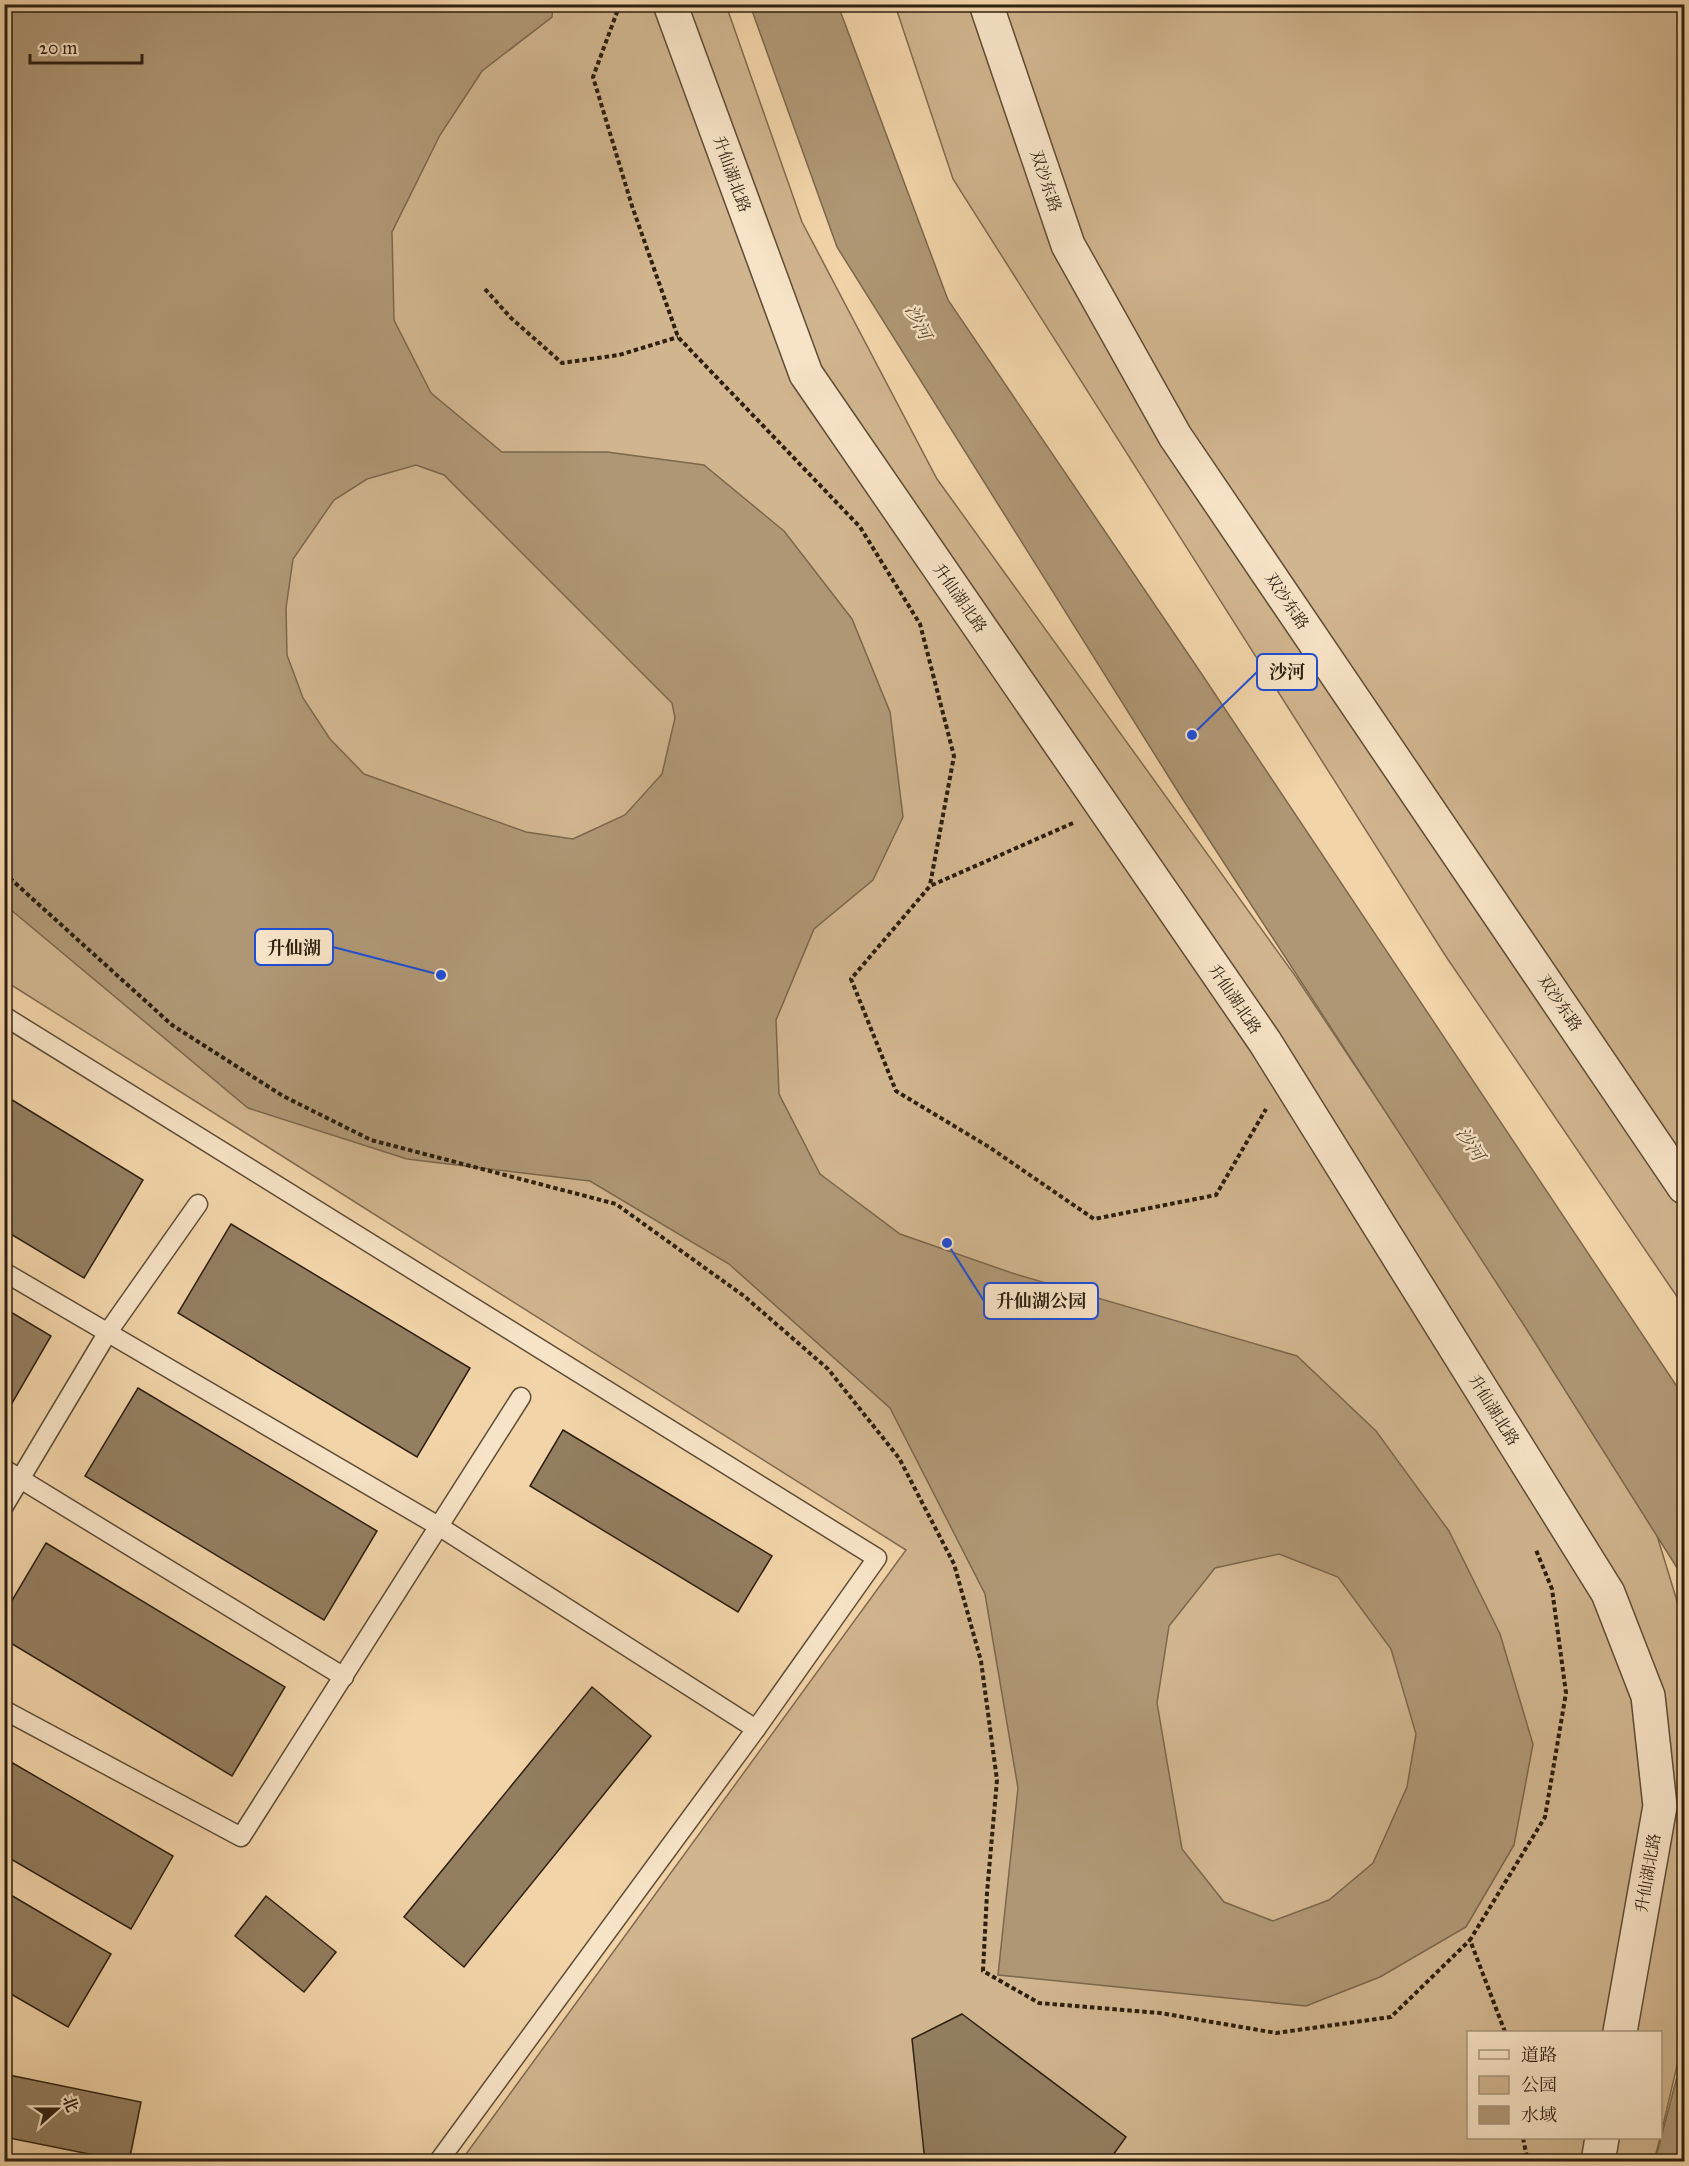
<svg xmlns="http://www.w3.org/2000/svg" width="1689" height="2166" font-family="'IM FELL Great Primer','Noto Serif SC',serif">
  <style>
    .green { fill: #d1b58e; stroke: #7f6a50; stroke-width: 1.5 }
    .water { fill: #af9775; stroke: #7b674d; stroke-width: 1.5; fill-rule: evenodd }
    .building { fill: #937e60; stroke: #2d2011; stroke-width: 1.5 }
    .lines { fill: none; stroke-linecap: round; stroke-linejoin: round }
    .service-casing { stroke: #5e4d37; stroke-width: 21 }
    .minor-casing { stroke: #5e4d37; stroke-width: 36 }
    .path { stroke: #2d2011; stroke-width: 4; stroke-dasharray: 4.5 3; stroke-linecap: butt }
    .service { stroke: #f7e3c6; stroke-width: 18 }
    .minor { stroke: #f7e3c6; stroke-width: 33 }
    .labels { text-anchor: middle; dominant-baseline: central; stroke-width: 4.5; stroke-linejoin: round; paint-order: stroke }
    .street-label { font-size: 16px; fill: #2d2011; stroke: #f7e3c6 }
    .water-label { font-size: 18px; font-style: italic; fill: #5a4a34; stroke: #f7e3c6 }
    .leader { fill: none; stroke: #1d4ed8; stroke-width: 2 }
    .callout-dot { fill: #1d4ed8; stroke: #f7e3c6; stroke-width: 2 }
    .callout { fill: #f7e3c6; stroke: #1d4ed8; stroke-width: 2 }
    .callout-label { font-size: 18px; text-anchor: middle; font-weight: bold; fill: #2d2011 }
  </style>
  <rect width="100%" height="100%" fill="#f2d4a8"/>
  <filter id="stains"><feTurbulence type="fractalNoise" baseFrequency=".00333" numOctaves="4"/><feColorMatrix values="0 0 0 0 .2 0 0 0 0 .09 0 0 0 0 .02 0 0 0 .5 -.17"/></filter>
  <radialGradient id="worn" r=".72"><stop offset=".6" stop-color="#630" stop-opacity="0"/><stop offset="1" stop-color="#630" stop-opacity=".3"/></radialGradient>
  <g class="green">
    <path d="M4 5H726L802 222 937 479 1296 977 1648 1506 1684 1624V2036L1661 2134 1660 2032H1468V2138H1660L1654 2161H461L906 1550 5 981Z"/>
    <path d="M895 5H1684V1307L1445 955 953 179Z"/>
  </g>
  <g class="water">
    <path d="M5 4 553 5 552 17 482 71 440 135 392 232 394 320 431 393 502 452H607L704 465 784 531 852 619 890 712 903 817 873 880 814 929 776 1020 779 1094 820 1174 900 1234 1012 1273 1297 1356 1376 1431 1449 1531 1500 1634 1533 1744 1514 1845 1466 1927 1380 1977 1306 2006 998 1975 1018 1788 985 1594 890 1408 729 1264 590 1181 407 1159 248 1108 10 909 4 898ZM416 465 444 475 672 703 675 718 662 774 625 815 573 839 526 832 364 774 330 739 303 698 287 655 286 608 293 559 334 500 367 479ZM1279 1554 1338 1577 1391 1649 1416 1734 1407 1787 1373 1863 1329 1900 1273 1921 1224 1902 1182 1849 1157 1703 1169 1626 1215 1568Z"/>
    <path d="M750 5H838L948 300 1201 673 1684 1397V1579L1529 1333 1182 798 837 247Z"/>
    <path d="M1684 2050V2161H1655Z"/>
  </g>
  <g class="building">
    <path d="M4 1095 143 1180 84 1278 4 1230Z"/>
    <path d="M231 1224 470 1368 417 1457 178 1313Z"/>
    <path d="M4 1308 51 1336 4 1417Z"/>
    <path d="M138 1388 377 1531 324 1620 85 1476Z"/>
    <path d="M563 1430 772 1556 738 1612 530 1486Z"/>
    <path d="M46 1543 285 1687 232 1776 4 1639V1614Z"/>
    <path d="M592 1687 651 1736 464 1967 404 1917Z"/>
    <path d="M4 1758 173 1856 131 1929 4 1855Z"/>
    <path d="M4 1891 111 1954 68 2027 4 1990Z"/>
    <path d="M266 1896 336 1952 304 1992 235 1936Z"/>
    <path d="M962 2014 1126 2137 1108 2162H925L912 2039Z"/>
    <path d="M4 2074 141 2102 129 2162 4 2137Z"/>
  </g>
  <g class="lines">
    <defs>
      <g id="service">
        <path d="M4 1016 877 1558 756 1729 438 2162"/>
        <path d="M4 1272 440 1527 756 1729"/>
        <path d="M4 1469 344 1677"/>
        <path d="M4 1506 108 1332 198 1204"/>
        <path d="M4 1710 241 1837 521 1397"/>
      </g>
      <g id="minor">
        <path d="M670 4 806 374 1265 1042 1608 1593 1648 1696 1660 1806 1620 2032"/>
        <path d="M986 4 1068 245 1175 436 1684 1187"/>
        <path d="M1598 2162 1602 2138"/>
      </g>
    </defs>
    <use href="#service" class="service-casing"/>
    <use href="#minor" class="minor-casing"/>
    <g class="path">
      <path d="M620 4 593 77 632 206 678 337 860 527 920 624 954 756 930 885"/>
      <path d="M485 289 511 318 562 363 619 355 678 337"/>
      <path d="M1073 823 930 886 851 979 896 1091 989 1147 1094 1219 1216 1195 1266 1109"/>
      <path d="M4 873 172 1025 283 1096 371 1140 616 1204 744 1296 828 1369 899 1458 954 1564 981 1661 997 1780 987 1893 983 1971 1039 2003 1160 2013 1276 2033 1391 2017 1470 1940"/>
      <path d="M1505 2032 1470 1940 1545 1817 1566 1693 1552 1589 1536 1550"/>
      <path d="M1523 2138 1528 2162"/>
    </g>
    <use href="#service" class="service"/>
    <use href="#minor" class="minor"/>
  </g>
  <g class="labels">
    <g class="street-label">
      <text transform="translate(732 174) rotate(70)">升仙湖北路</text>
      <text transform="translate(1046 181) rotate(71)">双沙东路</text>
      <text transform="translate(960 598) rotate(55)">升仙湖北路</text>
      <text transform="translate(1287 601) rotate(56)">双沙东路</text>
      <text transform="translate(1235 999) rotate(56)">升仙湖北路</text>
      <text transform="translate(1560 1003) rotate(56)">双沙东路</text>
      <text transform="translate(1494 1410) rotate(58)">升仙湖北路</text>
      <text transform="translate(1648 1873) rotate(-80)">升仙湖北路</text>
    </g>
    <g class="water-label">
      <text transform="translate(918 322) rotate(63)">沙河</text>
      <text transform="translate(1470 1144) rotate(56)">沙河</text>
    </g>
  </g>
  <path class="leader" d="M1192 735L1257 672M441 975L333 947M947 1243L984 1301"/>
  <g class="callout-dot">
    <circle cx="1192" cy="735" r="6"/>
    <circle cx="441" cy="975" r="6"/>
    <circle cx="947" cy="1243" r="6"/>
  </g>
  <g class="callout">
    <rect x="1257" y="654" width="60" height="36" rx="6"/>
    <rect x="255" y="929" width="78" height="36" rx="6"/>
    <rect x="984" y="1283" width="114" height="36" rx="6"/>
  </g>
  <g class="callout-label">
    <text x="1287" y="678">沙河</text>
    <text x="294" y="954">升仙湖</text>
    <text x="1041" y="1307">升仙湖公园</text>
  </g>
  <rect width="1689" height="2166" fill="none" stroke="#f2d4a8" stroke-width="24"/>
  <rect x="6" y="6" width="1677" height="2154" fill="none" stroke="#2d2011" stroke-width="3"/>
  <rect x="12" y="12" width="1665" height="2142" fill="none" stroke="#2d2011" stroke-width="1.5"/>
  <rect x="1467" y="2031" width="195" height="108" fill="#f7e3c6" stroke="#a6957e" stroke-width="1.5"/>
  <rect x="1479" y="2050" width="30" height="9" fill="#f7e3c6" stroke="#a6957e" stroke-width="1.5"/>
  <text x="1521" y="2061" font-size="18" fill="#2d2011">道路</text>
  <rect x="1479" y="2076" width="30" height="18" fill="#d1b58e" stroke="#a6957e" stroke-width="1.5"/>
  <text x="1521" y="2091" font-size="18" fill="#2d2011">公园</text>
  <rect x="1479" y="2106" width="30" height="18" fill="#af9775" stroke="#a6957e" stroke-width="1.5"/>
  <text x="1521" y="2121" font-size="18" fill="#2d2011">水域</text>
  <g transform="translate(57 2109) rotate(69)" stroke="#f7e3c6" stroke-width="4.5" paint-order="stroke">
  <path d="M0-4.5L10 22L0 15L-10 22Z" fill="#2d2011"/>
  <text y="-9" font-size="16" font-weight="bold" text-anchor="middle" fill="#2d2011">北</text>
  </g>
  <path d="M30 54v9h112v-9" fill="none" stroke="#2d2011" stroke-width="3"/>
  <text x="39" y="54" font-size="18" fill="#2d2011" stroke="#f7e3c6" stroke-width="4.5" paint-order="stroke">20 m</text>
  <rect width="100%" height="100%" filter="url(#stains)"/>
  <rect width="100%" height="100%" fill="url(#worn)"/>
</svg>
